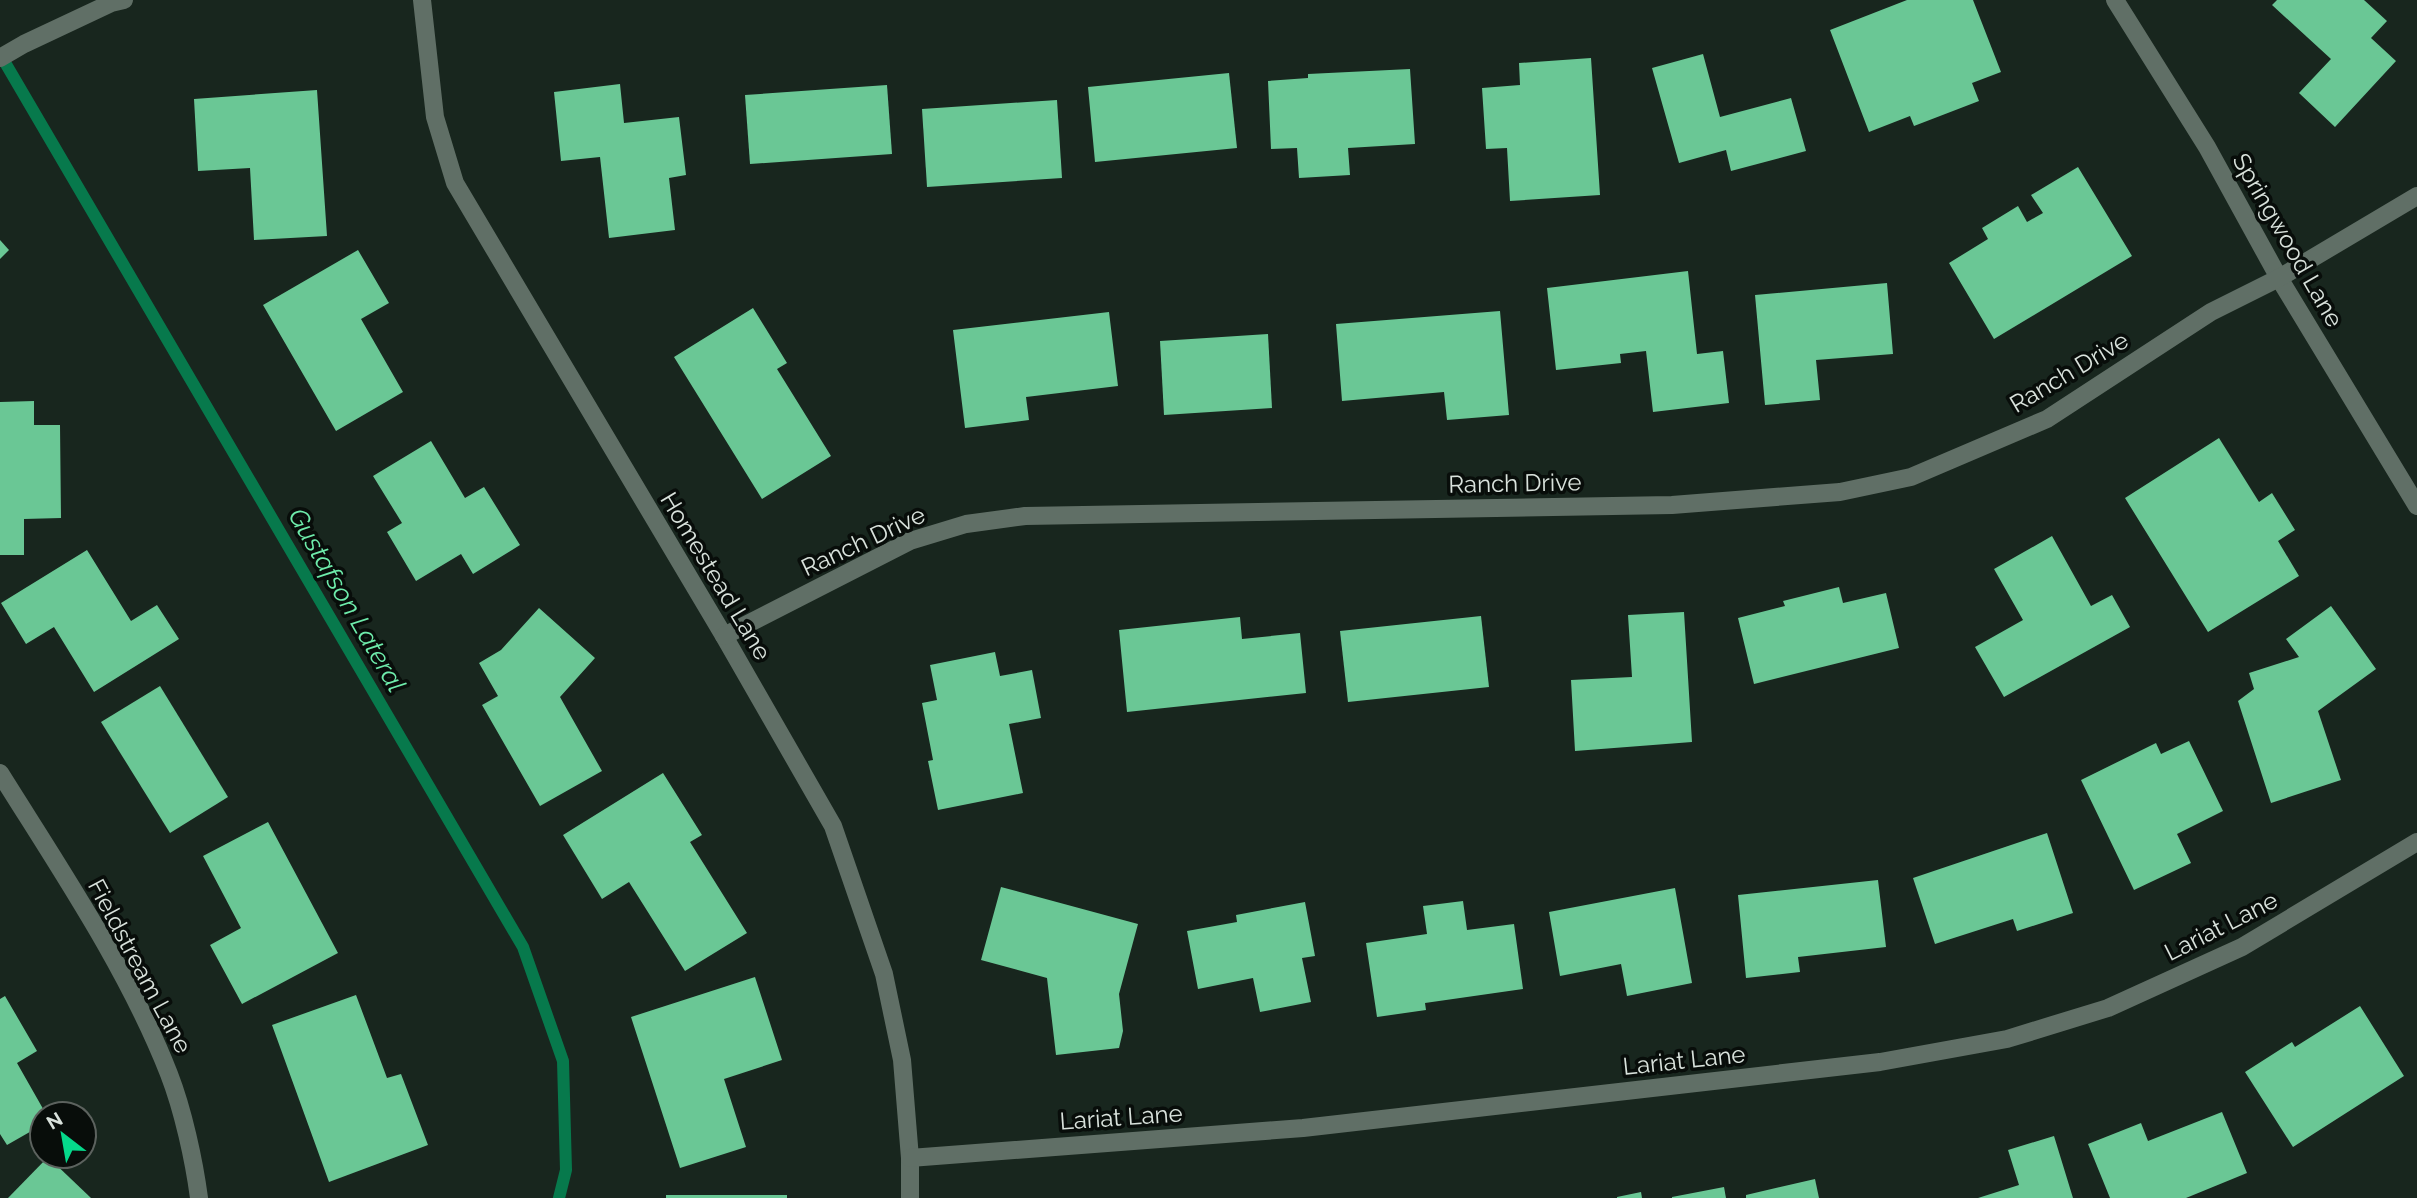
<svg xmlns="http://www.w3.org/2000/svg" width="2417" height="1198" font-family="Raleway,sans-serif">
  <style>
    .lines { fill: none; stroke-linecap: round; stroke-linejoin: round }
    .stream { stroke: #07794c; stroke-width: 12 }
    .building { fill: #6ac795 }
    .street { stroke: #606f66; stroke-width: 18 }
    .labels { text-anchor: middle; dominant-baseline: central; stroke-width: 7; stroke-linejoin: round; paint-order: stroke }
    .street-label { font-size: 24px; fill: #d9e2dc; stroke: #080d0a }
    .water-label { font-size: 26px; font-style: italic; fill: #6eecab; stroke: #080d0a }
  </style>
  <rect width="100%" height="100%" fill="#18261e"/>
  <g class="lines">
    <path class="stream" d="M0 54 523 947 563 1061 566 1170 559 1198"/>
  </g>
  <g class="building">
    <path d="M1907 0H1973L2001 72 1972 83 1979 101 1914 126 1910 116 1869 132 1830 30Z"/>
    <path d="M2277 0H2364L2387 21 2371 38 2396 61 2335 127 2299 93 2331 59 2272 5Z"/>
    <path d="M1703 54 1720 117 1791 98 1806 151 1731 171 1726 150 1679 163 1652 68Z"/>
    <path d="M1591 58 1600 195 1510 201 1507 148 1486 149 1482 88 1520 85 1519 63Z"/>
    <path d="M1410 69 1415 144 1348 148 1350 175 1299 178 1297 148 1271 149 1268 81 1308 78V74Z"/>
    <path d="M1229 73 1237 148 1095 162 1088 87Z"/>
    <path d="M620 84 624 123 679 117 686 175 669 178 675 230 609 238 600 157 561 161 554 92Z"/>
    <path d="M887 85 892 154 750 164 745 95Z"/>
    <path d="M317 90 327 236 254 240 250 168 198 171 194 99Z"/>
    <path d="M1057 100 1062 178 927 187 922 109Z"/>
    <path d="M2078 167 2132 256 1994 339 1949 263 1988 239 1982 228 2018 206 2027 222 2043 213 2031 195Z"/>
    <path d="M0 240 9 250 0 259Z"/>
    <path d="M358 250 389 303 361 319 403 392 336 431 263 305Z"/>
    <path d="M1688 271 1697 354 1723 351 1729 403 1653 412 1646 351 1620 354 1621 363 1556 370 1547 288Z"/>
    <path d="M1887 283 1893 354 1816 360 1820 400 1765 405 1755 295Z"/>
    <path d="M753 308 787 363 777 369 831 456 762 499 674 357Z"/>
    <path d="M1500 311 1509 415 1447 420 1444 392 1342 401 1336 324Z"/>
    <path d="M1109 312 1118 386 1026 397 1029 420 965 428 953 330Z"/>
    <path d="M1268 334 1272 408 1164 415 1160 341Z"/>
    <path d="M34 401V425H60L61 518 24 519V555H0V402Z"/>
    <path d="M2219 438 2259 502 2272 493 2295 530 2278 541 2299 576 2208 632 2125 498Z"/>
    <path d="M431 441 465 498 484 487 520 545 473 574 461 554 416 581 387 532 402 523 373 476Z"/>
    <path d="M2052 536 2091 606 2112 595 2130 627 2004 697 1975 647 2023 620 1994 569Z"/>
    <path d="M87 550 131 621 157 605 179 639 94 692 54 627 26 644 1 603Z"/>
    <path d="M1839 587 1843 603 1886 593 1899 648 1754 684 1738 618 1785 606 1783 601Z"/>
    <path d="M2331 606 2376 669 2318 711 2341 780 2271 803 2238 701 2254 689 2249 673 2299 657 2286 639Z"/>
    <path d="M539 608 595 658 560 697 602 771 540 806 482 705 498 696 479 663 501 650Z"/>
    <path d="M1684 612 1692 742 1575 751 1571 680 1632 677 1628 615Z"/>
    <path d="M1481 616 1489 687 1348 702 1340 631Z"/>
    <path d="M1240 617 1242 639 1300 633 1306 693 1127 712 1119 630Z"/>
    <path d="M995 652 1000 676 1032 670 1041 718 1009 724 1023 793 938 810 928 761 933 760 922 703 937 700 930 665Z"/>
    <path d="M160 686 228 797 170 833 101 722Z"/>
    <path d="M2189 741 2223 811 2177 834 2191 863 2134 890 2081 780 2156 743 2161 754Z"/>
    <path d="M663 773 702 835 690 842 747 933 685 971 629 882 602 899 563 835Z"/>
    <path d="M268 822 338 953 242 1004 210 945 241 928 203 856Z"/>
    <path d="M2047 833 2073 913 2017 931 2013 919 1935 944 1913 878Z"/>
    <path d="M1878 880 1886 947 1798 957 1800 972 1746 978 1738 895Z"/>
    <path d="M1001 887 1138 924 1119 994 1123 1031 1119 1048 1056 1055 1047 978 981 960Z"/>
    <path d="M1675 888 1692 983 1627 996 1621 964 1560 976 1549 912Z"/>
    <path d="M1463 901 1467 930 1514 924 1523 989 1425 1003 1426 1010 1377 1017 1366 943 1427 934 1423 906Z"/>
    <path d="M1305 902 1315 956 1302 958 1311 1002 1260 1012 1253 978 1198 989 1187 931 1237 922 1236 915Z"/>
    <path d="M755 977 782 1060 724 1079 746 1147 680 1168 631 1017Z"/>
    <path d="M356 995 387 1078 401 1074 428 1145 329 1182 272 1025Z"/>
    <path d="M5 996 37 1051 17 1063 46 1114H42V1125L7 1145 0 1134V999Z"/>
    <path d="M2360 1006 2404 1076 2293 1147 2245 1072 2292 1042 2295 1047Z"/>
    <path d="M2222 1112 2247 1173 2186 1198H2110L2088 1144 2141 1123 2148 1141Z"/>
    <path d="M2054 1136 2073 1198H1978L2019 1185 2008 1150Z"/>
    <path d="M48 1157 91 1198H8Z"/>
    <path d="M1815 1179 1819 1198H1746V1195Z"/>
    <path d="M1724 1187 1726 1198H1672V1197Z"/>
    <path d="M1641 1192 1642 1198H1617V1197Z"/>
    <rect x="666" y="1195" width="121" height="3"/>
  </g>
  <g class="lines">
    <g class="street">
      <path d="M422 0 435 117 455 183 724 636 833 826 884 974 902 1060 910 1158V1198"/>
      <path d="M2115 0 2207 147 2279 278 2417 506"/>
      <path d="M0 58 24 44 111 3 124 0"/>
      <path d="M724 636 910 541 966 524 1025 516 1672 505 1840 492 1911 477 2047 419 2211 312 2279 278 2417 196"/>
      <path d="M0 773C60 869 128 969 169 1074 183 1110 194 1160 199 1198"/>
      <path d="M910 1158 1303 1128 1880 1062 2007 1039 2108 1008 2242 947 2417 842"/>
    </g>
  </g>
  <g class="labels">
    <g class="street-label">
      <text transform="translate(2288 240) rotate(60)">Springwood Lane</text>
      <text transform="translate(2069 372) rotate(-31)">Ranch Drive</text>
      <text transform="translate(1515 483) rotate(-1)">Ranch Drive</text>
      <text transform="translate(863 541) rotate(-25)">Ranch Drive</text>
      <text transform="translate(716 576) rotate(59)">Homestead Lane</text>
      <text transform="translate(2221 926) rotate(-27)">Lariat Lane</text>
      <text transform="translate(140 966) rotate(62)">Fieldstream Lane</text>
      <text transform="translate(1684 1060) rotate(-6)">Lariat Lane</text>
      <text transform="translate(1121 1117) rotate(-4)">Lariat Lane</text>
    </g>
    <g class="water-label">
      <text transform="translate(347 600) rotate(60)">Gustafson Lateral</text>
    </g>
  </g>
  <g transform="translate(63 1135) rotate(329)"><circle r="33" fill="#080d0a" stroke="#5c625e" stroke-width="2"/>
  <path d="M0-5L12 26L0 18L-12 26Z" fill="#05d98b"/>
  <text y="-10" font-size="19" font-weight="bold" text-anchor="middle" fill="#d9e2dc">N</text>
  </g>
</svg>
